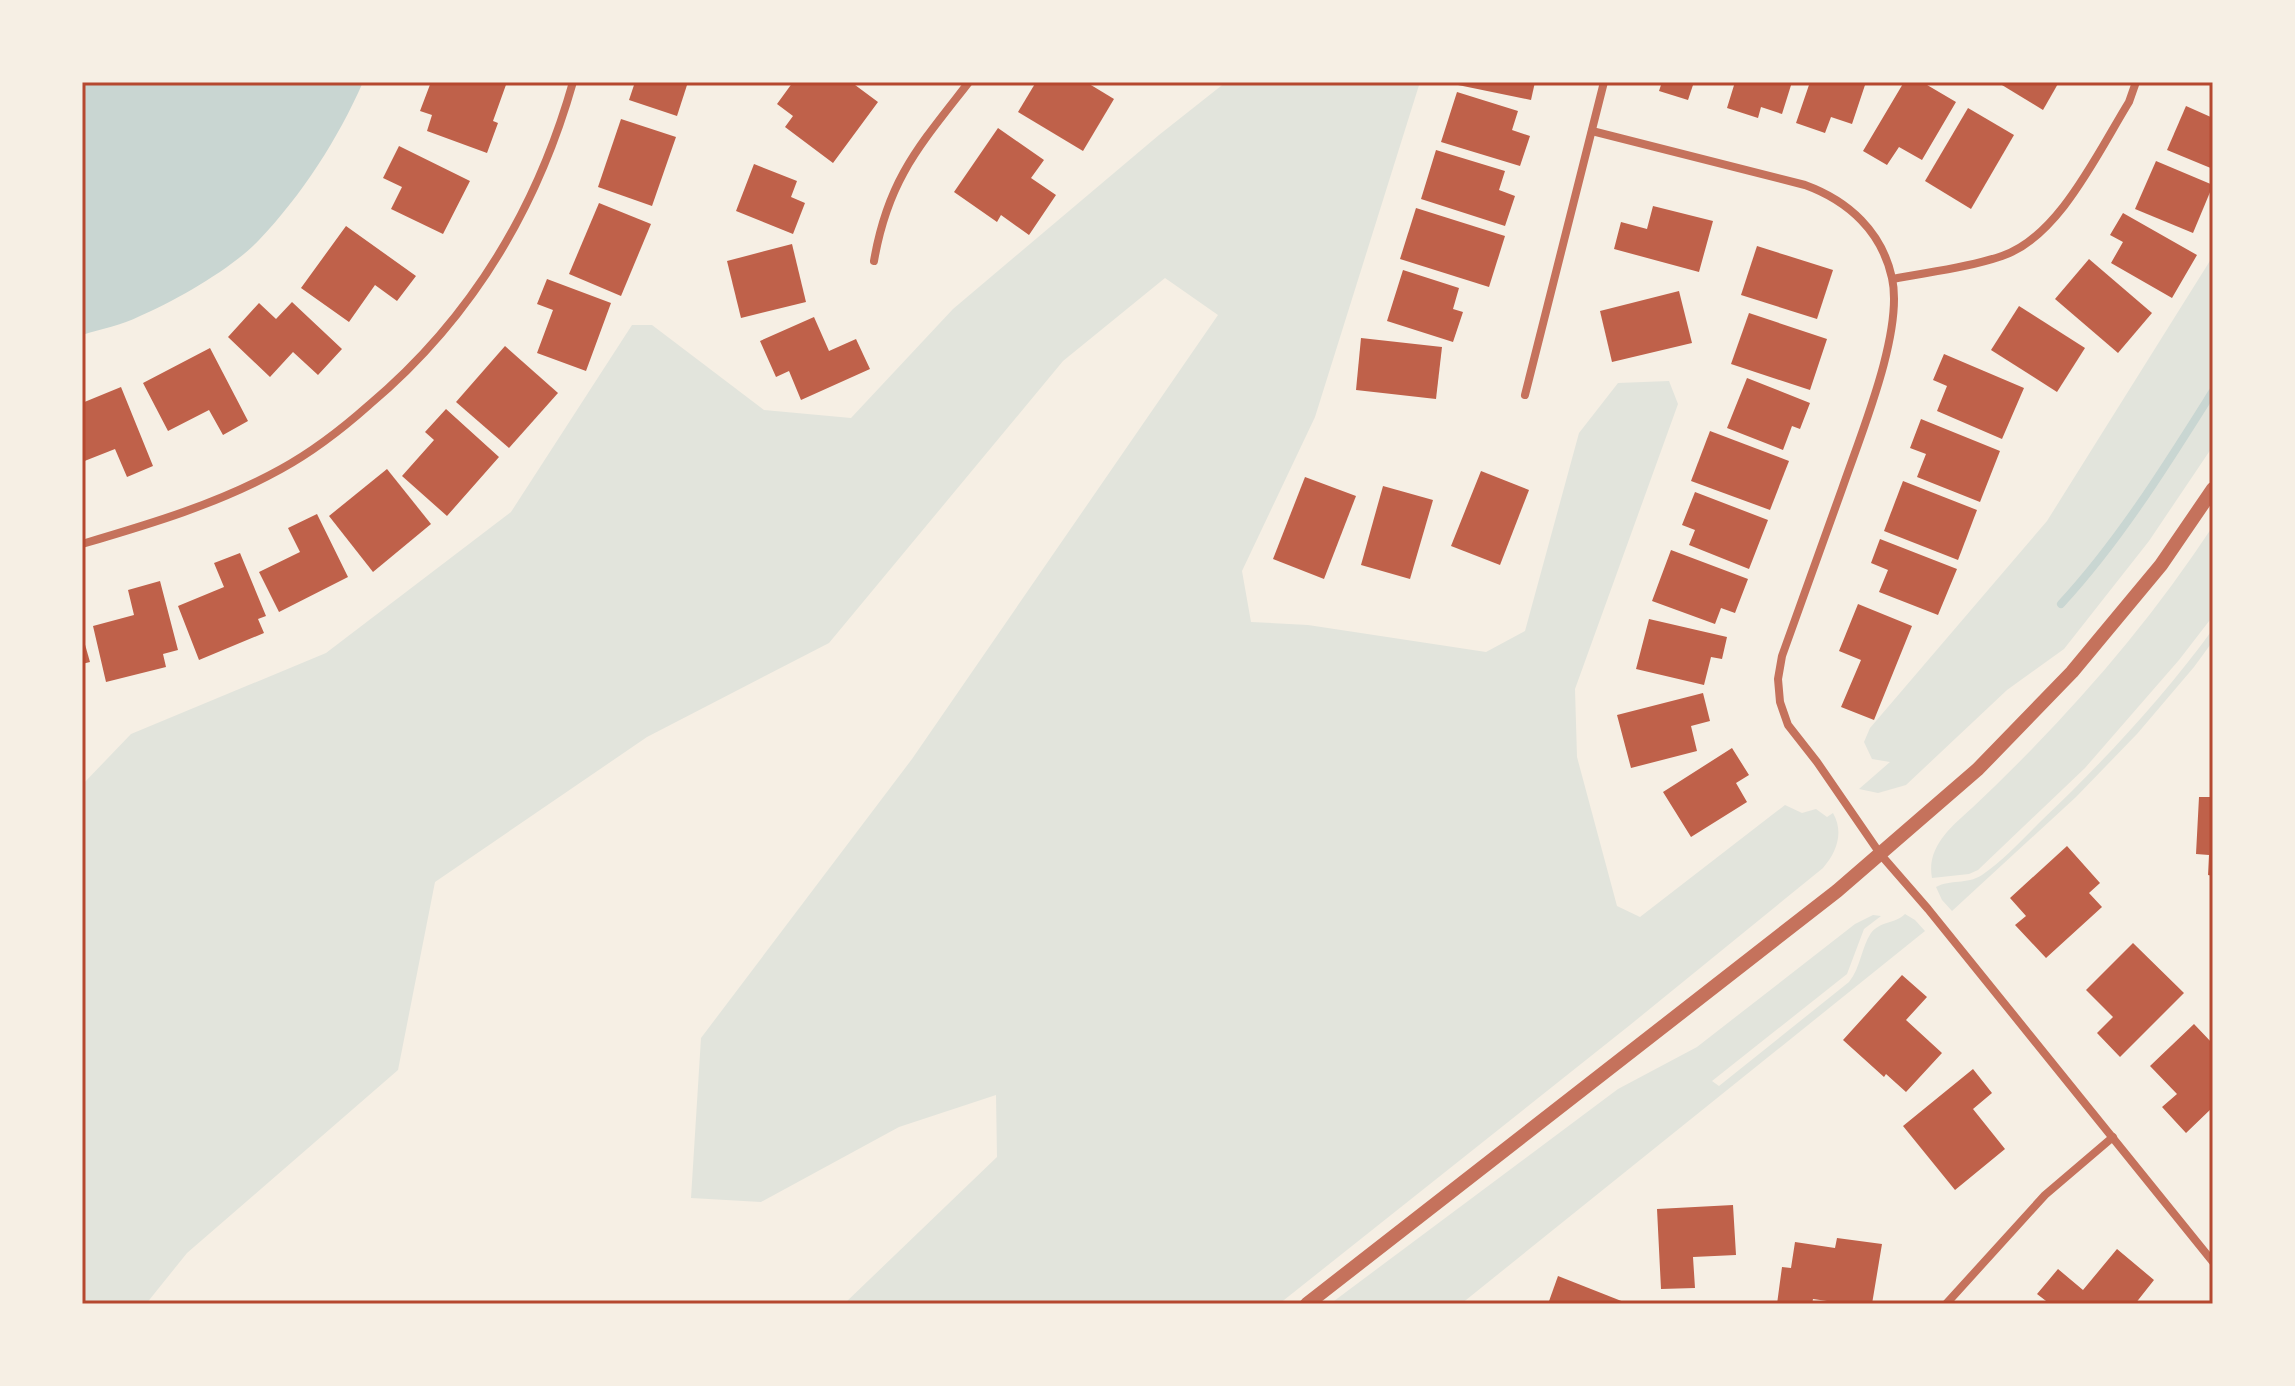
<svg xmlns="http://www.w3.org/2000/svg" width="2295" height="1386" font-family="'Sofia Sans Condensed',sans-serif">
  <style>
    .green { fill: #e2e4dc }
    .water { fill: #c9d6d2 }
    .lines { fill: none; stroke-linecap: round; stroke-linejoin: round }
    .stream { stroke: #c9d6d2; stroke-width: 8 }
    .building { fill: #bf614a }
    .minor { stroke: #c5725c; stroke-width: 8 }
    .tertiary { stroke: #c5725c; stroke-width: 14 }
    .neatline { fill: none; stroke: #b5482f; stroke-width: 3 }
  </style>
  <rect width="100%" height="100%" fill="#f6efe4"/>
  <g class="green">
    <path d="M1226 82H1420L1315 417 1242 571 1251 622 1308 625 1486 652 1525 631 1579 433 1618 383 1669 381 1678 404 1575 689 1577 757 1617 906 1640 917 1785 805 1802 813 1816 809 1827 817 1833 813C1844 832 1837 852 1823 868L1630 1025 1279 1304H844L997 1157 996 1095 899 1127 761 1202 691 1198 701 1038 912 759 1218 315 1165 278 1063 361 829 643 647 737 435 882 398 1070 187 1253 146 1304H82V785L131 734 326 653 511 512 632 325H652L764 410 851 418 953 309 1159 135Z"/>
    <path d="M2213 256V446L2149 541 2064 649 2007 690 1906 785 1878 793 1859 789 1890 762 1872 759 1864 742 1870 728 2047 521Z"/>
    <path d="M2213 526V616L2179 660 2085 768 1978 870 1969 874 1932 878C1926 847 1952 826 1972 808 2063 722 2144 631 2213 526Z"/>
    <path d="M2213 629V641L2194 667 2137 734 2076 797 1952 911 1942 900 1936 887C1951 879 1966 885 1982 875 2003 861 2023 839 2041 821 2103 762 2163 698 2213 629Z"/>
    <path d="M1905 914 1915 920 1925 931 1461 1304H1330L1618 1089 1697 1047 1855 924 1873 915 1881 916 1864 929 1847 974 1712 1081 1719 1086 1849 982C1861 967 1861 948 1871 933 1880 921 1895 924 1905 914Z"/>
  </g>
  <path class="water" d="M82 82H363C338 139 302 195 259 240 233 268 175 301 140 316 122 325 101 329 82 335Z"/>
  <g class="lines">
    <path class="stream" d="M2061 604C2120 540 2167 464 2213 391"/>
  </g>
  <g class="building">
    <path d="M431 82H507L493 121 498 123 487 153 427 131 432 115 420 111Z"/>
    <path d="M635 82H688L677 116 629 100Z"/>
    <path d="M793 82H851L878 102 833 163 785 127 793 116 777 104Z"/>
    <path d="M1036 82H1086L1114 99 1083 151 1018 112Z"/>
    <path d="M1458 82H1535L1531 100 1458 85Z"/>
    <path d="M1662 82H1694L1688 100 1659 91Z"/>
    <path d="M1735 82H1792L1782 114 1761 107 1758 118 1727 108Z"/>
    <path d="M1810 82H1866L1852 124 1831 117 1825 133 1796 123Z"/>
    <path d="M1904 82H1922L1956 102 1922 160 1899 147 1887 165 1863 151Z"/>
    <path d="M1997 82H2059L2043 110Z"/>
    <path d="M1457 92 1518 111 1512 130 1530 136 1520 166 1441 142Z"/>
    <path d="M2186 106 2213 118V169L2167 150Z"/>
    <path d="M1968 108 2014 135 1971 209 1925 181Z"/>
    <path d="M621 119 676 137 652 206 598 187Z"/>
    <path d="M998 128 1044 160 1031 178 1056 195 1029 235 1001 215 997 222 954 192Z"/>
    <path d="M399 146 470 181 443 234 391 209 402 187 383 178Z"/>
    <path d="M1436 150 1505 171 1499 190 1515 196 1505 226 1421 199Z"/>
    <path d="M2156 161 2213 185 2193 233 2135 209Z"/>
    <path d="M754 164 797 181 791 197 805 203 793 234 736 211Z"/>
    <path d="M599 203 651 224 621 296 569 274Z"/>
    <path d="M1653 206 1713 221 1699 272 1614 249 1621 222 1647 229Z"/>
    <path d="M1416 208 1505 236 1489 287 1400 259Z"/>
    <path d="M2123 213 2197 255 2172 298 2111 263 2123 242 2110 235Z"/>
    <path d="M346 226 416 276 397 301 375 285 349 322 301 288Z"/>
    <path d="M792 244 806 302 741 318 727 261Z"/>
    <path d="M1757 246 1833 270 1817 319 1741 295Z"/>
    <path d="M2089 259 2152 313 2118 353 2055 299Z"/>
    <path d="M1403 270 1459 288 1453 309 1463 312 1453 342 1387 321Z"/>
    <path d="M547 279 611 303 586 371 537 353 553 310 537 304Z"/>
    <path d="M1679 291 1692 343 1612 362 1600 311Z"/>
    <path d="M292 302 342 349 318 375 293 352 270 377 228 337 259 303 276 319Z"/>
    <path d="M2019 306 2085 348 2057 392 1991 350Z"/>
    <path d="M1749 313 1827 339 1810 390 1731 364Z"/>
    <path d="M814 317 829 351 856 339 870 369 801 400 789 371 776 377 760 341Z"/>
    <path d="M1361 338 1442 347 1436 399 1356 390Z"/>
    <path d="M505 346 558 393 509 448 456 402Z"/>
    <path d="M210 348 248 421 223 435 209 410 168 431 143 383Z"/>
    <path d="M1944 354 2024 388 2002 439 1937 411 1947 386 1933 380Z"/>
    <path d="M1747 378 1810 403 1800 429 1792 426 1783 450 1727 428Z"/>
    <path d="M121 387 153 466 127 477 115 449 82 462V403Z"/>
    <path d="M446 409 499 457 447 516 402 476 434 440 425 432Z"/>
    <path d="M1921 419 2000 451 1980 502 1917 477 1926 454 1910 448Z"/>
    <path d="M1710 431 1789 461 1770 510 1691 481Z"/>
    <path d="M387 469 431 524 373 572 329 516Z"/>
    <path d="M1481 471 1529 490 1500 565 1451 546Z"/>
    <path d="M1305 477 1356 496 1324 579 1273 559Z"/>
    <path d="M1903 481 1977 510 1958 560 1884 531Z"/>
    <path d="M1383 486 1433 500 1410 579 1361 565Z"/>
    <path d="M1695 492 1768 520 1749 569 1689 545 1695 530 1682 525Z"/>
    <path d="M317 514 348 577 279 612 259 572 300 552 288 528Z"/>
    <path d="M1880 539 1957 569 1938 615 1879 592 1888 570 1871 563Z"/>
    <path d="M1671 550 1748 579 1735 613 1721 608 1715 624 1652 601Z"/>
    <path d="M240 553 266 616 258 619 264 633 199 660 178 606 224 587 214 563Z"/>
    <path d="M160 581 178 650 163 654 166 667 106 682 93 626 134 615 128 590Z"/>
    <path d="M1858 604 1912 626 1874 720 1841 707 1861 660 1839 651Z"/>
    <path d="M1649 619 1727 637 1722 659 1711 657 1704 685 1636 669Z"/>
    <path d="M82 634 90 662 82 664Z"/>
    <path d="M1703 693 1710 721 1691 726 1697 751 1631 768 1617 715Z"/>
    <path d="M1732 748 1749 775 1736 783 1747 802 1691 837 1663 792Z"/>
    <path d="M2199 797H2213V876L2208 875 2209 855 2196 854Z"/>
    <path d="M2067 846 2100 883 2089 893 2102 907 2046 958 2015 925 2026 916 2010 898Z"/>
    <path d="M2133 943 2184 993 2120 1057 2097 1033 2113 1017 2086 990Z"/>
    <path d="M1902 975 1927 997 1906 1020 1942 1053 1906 1092 1886 1074 1884 1077 1843 1040Z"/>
    <path d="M2194 1024 2213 1044V1107L2186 1133 2162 1107 2177 1094 2150 1066Z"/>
    <path d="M1973 1069 1992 1093 1973 1109 2005 1149 1955 1190 1903 1126Z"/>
    <path d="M1733 1205 1736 1255 1693 1257 1695 1288 1661 1289 1657 1209Z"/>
    <path d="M1837 1238 1882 1244 1872 1304H1848L1813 1299 1812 1304H1777L1782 1267 1791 1268 1795 1242 1835 1248Z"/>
    <path d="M2117 1249 2154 1280 2135 1304H2050L2037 1294 2058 1269 2083 1290Z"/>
    <path d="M1558 1276 1629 1304H1548Z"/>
  </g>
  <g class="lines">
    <g class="minor">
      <path d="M1592 131 1805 185C1849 201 1882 232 1892 278 1904 332 1860 436 1842 489 1822 545 1802 600 1782 656L1778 679 1780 702 1788 725 1817 762 1881 855 1928 909 2213 1262"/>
      <path d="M874 261C888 179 920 145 969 82"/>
      <path d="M1893 279C1928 272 1967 268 2002 256 2059 237 2098 152 2129 102L2136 82"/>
      <path d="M1525 395 1604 82"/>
      <path d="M82 544C150 524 218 504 281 469 312 452 342 429 369 405 470 320 537 209 573 82"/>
      <path d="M1946 1304 2045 1195 2113 1137"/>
    </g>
    <path class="tertiary" d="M1307 1304 1837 891 1978 769 2072 672 2161 565 2213 489"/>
  </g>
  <rect width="2295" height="1386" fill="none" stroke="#f6efe4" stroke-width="168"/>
  <rect x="84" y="84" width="2127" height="1218" class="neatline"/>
</svg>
